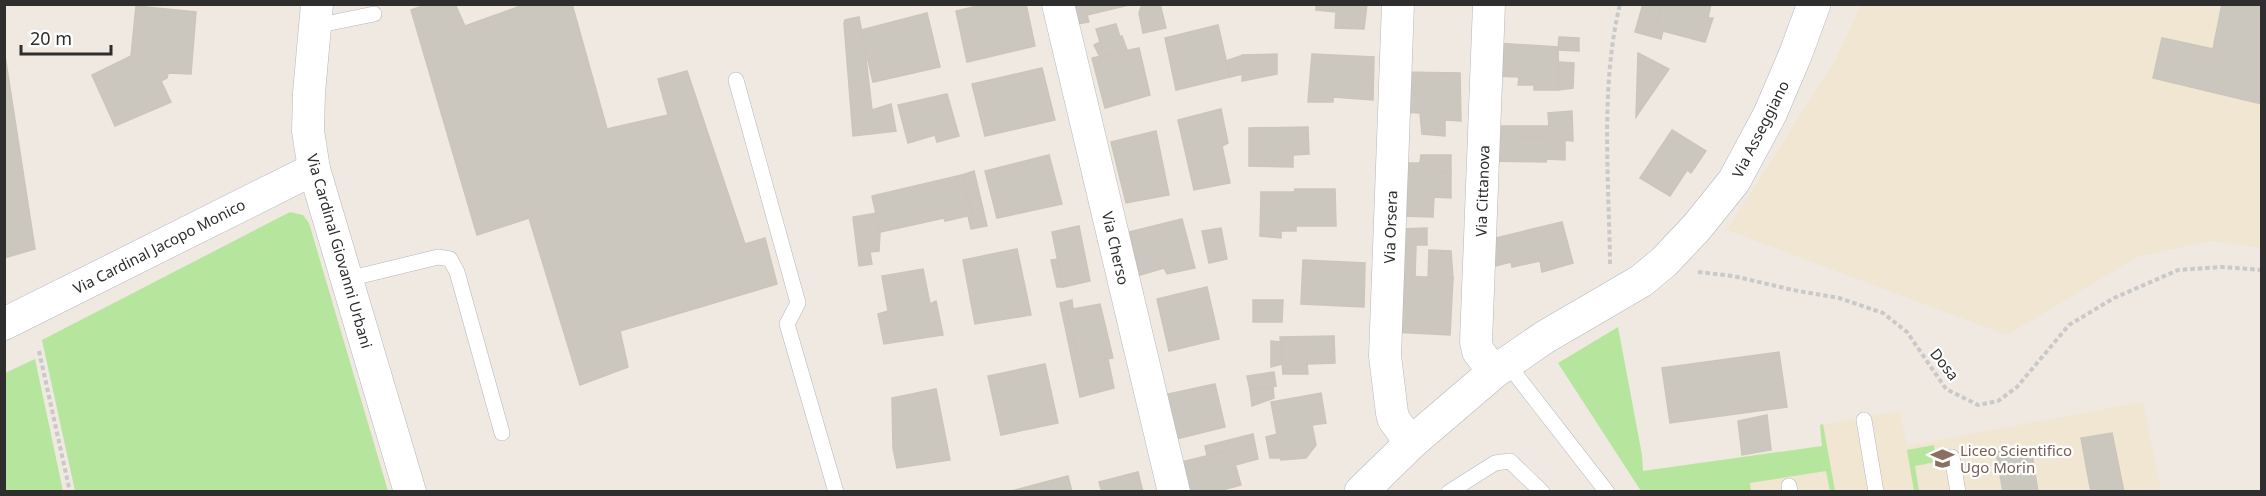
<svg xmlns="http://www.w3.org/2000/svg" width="2266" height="496" font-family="'Noto Sans',sans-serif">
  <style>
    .education { fill: #f0e6d1 }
    .green { fill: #b6e59e }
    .building { fill: #cbc7bf; stroke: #cbc5ba; stroke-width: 1.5 }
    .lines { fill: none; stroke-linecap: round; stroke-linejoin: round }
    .service-casing { stroke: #b4b7c1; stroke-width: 16 }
    .minor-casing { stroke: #b4b7c1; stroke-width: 33 }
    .tertiary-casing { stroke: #b4b7c1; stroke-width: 34 }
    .path { stroke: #c9c9c9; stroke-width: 4; stroke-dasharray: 4.5 3; stroke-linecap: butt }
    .service { stroke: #fff; stroke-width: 15 }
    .minor { stroke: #fff; stroke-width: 32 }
    .tertiary { stroke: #fff; stroke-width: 33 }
    .labels { text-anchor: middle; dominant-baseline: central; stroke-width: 4.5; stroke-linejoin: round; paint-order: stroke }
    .street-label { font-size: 15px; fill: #2e2e2e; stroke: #fff }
    .education-label { font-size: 15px; fill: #785e54; stroke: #fff; text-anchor: start }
  </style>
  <rect width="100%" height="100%" fill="#efe9e1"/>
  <g class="education">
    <path d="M1861 5H2261V248L2210 241 2137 257 2007 335 1727 230 1835 61Z"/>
    <path d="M2143 402 2161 491 1651 492 1643 471 1822 446 1820 425 1900 411 1907 446Z"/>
  </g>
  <g class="green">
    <path d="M290 212 303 215 309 223 388 491H75L42 340Z"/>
    <path d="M1618 327 1642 455 1643 471 1822 446 1820 425 1823 424 1835 491H1830L1826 471 1750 483 1751 491H1641L1558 363Z"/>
    <path d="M35 359 63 491H5V373Z"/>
    <path d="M1934 445 1936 462 1915 466 1919 491H1914L1907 450Z"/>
  </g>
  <g class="building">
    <path d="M428 4H455L465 26 526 4H572L607 129 668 115 658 79 687 71 745 244 765 238 777 284 620 331 628 367 580 385 529 218 477 235 411 10Z"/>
    <path d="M986 4H1026L1035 46 967 62 956 11Z"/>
    <path d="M1066 4H1133L1087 15 1089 22 1072 25Z"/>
    <path d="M1142 4H1160L1166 28 1143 33 1139 13Z"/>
    <path d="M1316 4H1367L1364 29 1335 28 1336 12 1316 10Z"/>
    <path d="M1643 4H1662L1655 29 1663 31 1661 39 1635 32Z"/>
    <path d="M1662 4H1711L1708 18H1713L1705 42 1655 29Z"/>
    <path d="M2222 4H2262V104L2153 78 2162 38 2213 49Z"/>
    <path d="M136 6 196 12 191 74 168 73 167 78 161 81 171 102 115 126 92 75 131 56Z"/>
    <path d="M927 13 940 67 873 82 861 30Z"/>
    <path d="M859 17 865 49 872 110 891 104 896 131 853 136 844 23 845 20Z"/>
    <path d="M1116 24 1120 37 1122 36 1127 50 1100 57 1094 45 1100 42 1096 29Z"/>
    <path d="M1218 25 1230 77 1176 90 1165 38Z"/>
    <path d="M1559 37 1579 38V51L1558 50Z"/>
    <path d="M1495 43 1558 47 1559 90H1534V85H1518L1519 77 1494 76Z"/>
    <path d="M1139 48 1150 95 1105 108 1092 58Z"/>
    <path d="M4 49 35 249 4 258Z"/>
    <path d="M1638 53 1669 69 1636 117Z"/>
    <path d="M1277 54V74L1242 81 1243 55Z"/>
    <path d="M1312 54 1374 57 1373 100 1333 97V102H1308Z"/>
    <path d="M1243 55V74L1230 77 1226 61Z"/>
    <path d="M1559 62 1574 63 1573 88 1559 90Z"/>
    <path d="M1042 68 1055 120 985 136 972 84Z"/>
    <path d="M1402 72 1460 73 1461 121 1445 120V136L1422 134 1420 113 1400 112Z"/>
    <path d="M947 94 959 136 937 142 935 135 908 143 898 105Z"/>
    <path d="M1221 109 1228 143 1222 146 1230 183 1194 190 1178 120Z"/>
    <path d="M1572 111 1573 141 1547 139 1546 137 1501 138V126H1549L1548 113Z"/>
    <path d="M1308 127 1309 154 1293 155V167L1249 166V128Z"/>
    <path d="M1672 130 1706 151 1691 173 1687 170 1670 196 1640 178Z"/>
    <path d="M1156 131 1169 195 1126 203 1111 142Z"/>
    <path d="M1546 137 1547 139 1565 140V160L1547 159 1546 162 1492 161 1493 138Z"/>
    <path d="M1049 155 1062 204 997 218 985 171Z"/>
    <path d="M1421 155H1451V173L1435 171 1436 163H1420Z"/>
    <path d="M1399 163H1436L1435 171 1451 173V198L1434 197 1433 217 1399 216Z"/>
    <path d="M974 171 987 226 971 229 968 216 972 215 962 175Z"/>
    <path d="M962 175 972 215 945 221 944 218 880 232 872 196Z"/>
    <path d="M1295 189H1335L1336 226H1296V231H1281V238L1260 236 1261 192H1294Z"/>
    <path d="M876 213 880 232 879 251 870 252 872 264 859 266 853 217Z"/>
    <path d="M1182 219 1195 268 1167 274 1164 268 1140 275 1129 232Z"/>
    <path d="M1562 222 1573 263 1542 272 1540 261 1512 267 1511 262 1491 267 1483 241Z"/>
    <path d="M1079 226 1090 281 1063 287 1052 232Z"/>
    <path d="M1221 228 1227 259 1209 263 1202 231Z"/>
    <path d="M1427 228V245H1398L1399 229Z"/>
    <path d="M1398 245 1416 246 1415 277H1395Z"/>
    <path d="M1017 249 1031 315 975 324 963 260Z"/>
    <path d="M1429 250 1451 251 1453 278 1428 277Z"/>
    <path d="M1057 259 1063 287H1057L1051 260Z"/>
    <path d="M1303 260 1365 263 1364 307 1301 304Z"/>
    <path d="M923 269 930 304 936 301 943 335 884 344 878 314 888 311 882 276Z"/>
    <path d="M1394 276 1453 278 1450 335 1393 332Z"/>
    <path d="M1207 287 1219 339 1169 351 1157 299Z"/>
    <path d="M1072 300 1073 309 1067 310 1079 364 1108 359 1114 388 1080 397 1060 303Z"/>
    <path d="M1253 300H1283L1282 322H1253Z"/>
    <path d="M1100 304 1113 358 1079 364 1067 310Z"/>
    <path d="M1334 336 1335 363 1307 364 1308 374H1283L1280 337Z"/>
    <path d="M1271 341 1280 342 1282 364 1271 367Z"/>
    <path d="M1779 352 1787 407 1670 423 1662 368Z"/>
    <path d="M1045 364 1058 423 1001 435 988 376Z"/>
    <path d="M1274 372 1276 386 1250 390 1247 376Z"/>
    <path d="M1215 384 1225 427 1172 440 1159 396Z"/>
    <path d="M1273 387 1274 398 1252 406 1250 390Z"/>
    <path d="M936 389 950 460 897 468 893 448 892 398Z"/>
    <path d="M1321 393 1326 423 1312 425 1316 445 1306 458 1281 460 1280 458H1270L1266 437 1277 434 1271 402Z"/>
    <path d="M1767 415 1771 450 1742 455 1738 421Z"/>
    <path d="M2112 433 2124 492H2091L2081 438Z"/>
    <path d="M1253 434 1258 459 1235 465 1231 450 1207 455 1205 446Z"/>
    <path d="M2031 447 2038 492H2003L1996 452Z"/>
    <path d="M1231 450 1241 485 1215 492H1183L1177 463Z"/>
    <path d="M1138 472 1143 492H1102L1099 482Z"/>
    <path d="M1068 476 1072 492H1011V491Z"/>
  </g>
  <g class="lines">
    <defs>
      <g id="service">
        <path d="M315 26 374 14"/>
        <path d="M736 80 798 303 787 324 836 492"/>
        <path d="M348 279 438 257 450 259 457 272 502 433"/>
        <path d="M1506 362 1607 492"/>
        <path d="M1864 420 1876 492"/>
        <path d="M1952 457 1958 492"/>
        <path d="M1789 486 1790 492"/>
        <path d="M1449 492 1495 463 1510 461 1542 492"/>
      </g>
      <g id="minor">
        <path d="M317 4 309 93 308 131 314 169 410 492"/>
        <path d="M1058 4 1174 492"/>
        <path d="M1398 4 1385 356 1392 413 1394 420 1411 443"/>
        <path d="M1489 4 1476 342 1478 351 1494 372"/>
        <path d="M4 324 314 169"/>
      </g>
      <path id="tertiary" d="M1361 492 1411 443 1494 372 1545 337 1641 281 1664 262 1697 227 1734 181 1770 114 1796 53 1814 4"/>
    </defs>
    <use href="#service" class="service-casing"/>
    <use href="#minor" class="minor-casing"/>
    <use href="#tertiary" class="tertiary-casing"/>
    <g class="path">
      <path d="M1610 264C1609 179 1600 87 1620 4"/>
      <path d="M1698 272 1733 276 1793 290 1839 298 1883 313 1907 332 1946 389 1978 405 1998 401 2017 387 2069 325 2114 298 2178 270 2222 267 2262 270"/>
      <path d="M39 351 70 492"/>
    </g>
    <use href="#service" class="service"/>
    <use href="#minor" class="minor"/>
    <use href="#tertiary" class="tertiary"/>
  </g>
  <defs>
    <symbol id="school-bare" viewBox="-9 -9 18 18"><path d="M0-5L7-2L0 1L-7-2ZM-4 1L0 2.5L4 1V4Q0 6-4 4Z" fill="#8d6e63" stroke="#fff" stroke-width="2.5" paint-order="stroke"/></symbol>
  </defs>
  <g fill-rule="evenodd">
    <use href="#school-bare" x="1926" y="442" width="33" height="33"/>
  </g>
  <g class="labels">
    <g class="street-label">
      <text transform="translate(1760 129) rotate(-63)">Via Asseggiano</text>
      <text transform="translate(1482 191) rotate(-88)">Via Cittanova</text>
      <text transform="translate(1390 227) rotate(-88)">Via Orsera</text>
      <text transform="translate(159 246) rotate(-27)">Via Cardinal Jacopo Monico</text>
      <text transform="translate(1116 248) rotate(77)">Via Cherso</text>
      <text transform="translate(340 251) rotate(74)">Via Cardinal Giovanni Urbani</text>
      <text transform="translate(1945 364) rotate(52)">Dosa</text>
    </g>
    <g class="education-label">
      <text x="1960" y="450">Liceo Scientifico<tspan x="1960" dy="17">Ugo Morin</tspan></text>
    </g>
  </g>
  <rect width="2266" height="496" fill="none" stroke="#2e2e2e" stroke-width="12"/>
  <path d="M21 45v9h90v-9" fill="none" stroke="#2e2e2e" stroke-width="3"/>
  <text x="30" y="45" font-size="18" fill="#2e2e2e" stroke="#ffffff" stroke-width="4.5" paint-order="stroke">20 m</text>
</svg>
